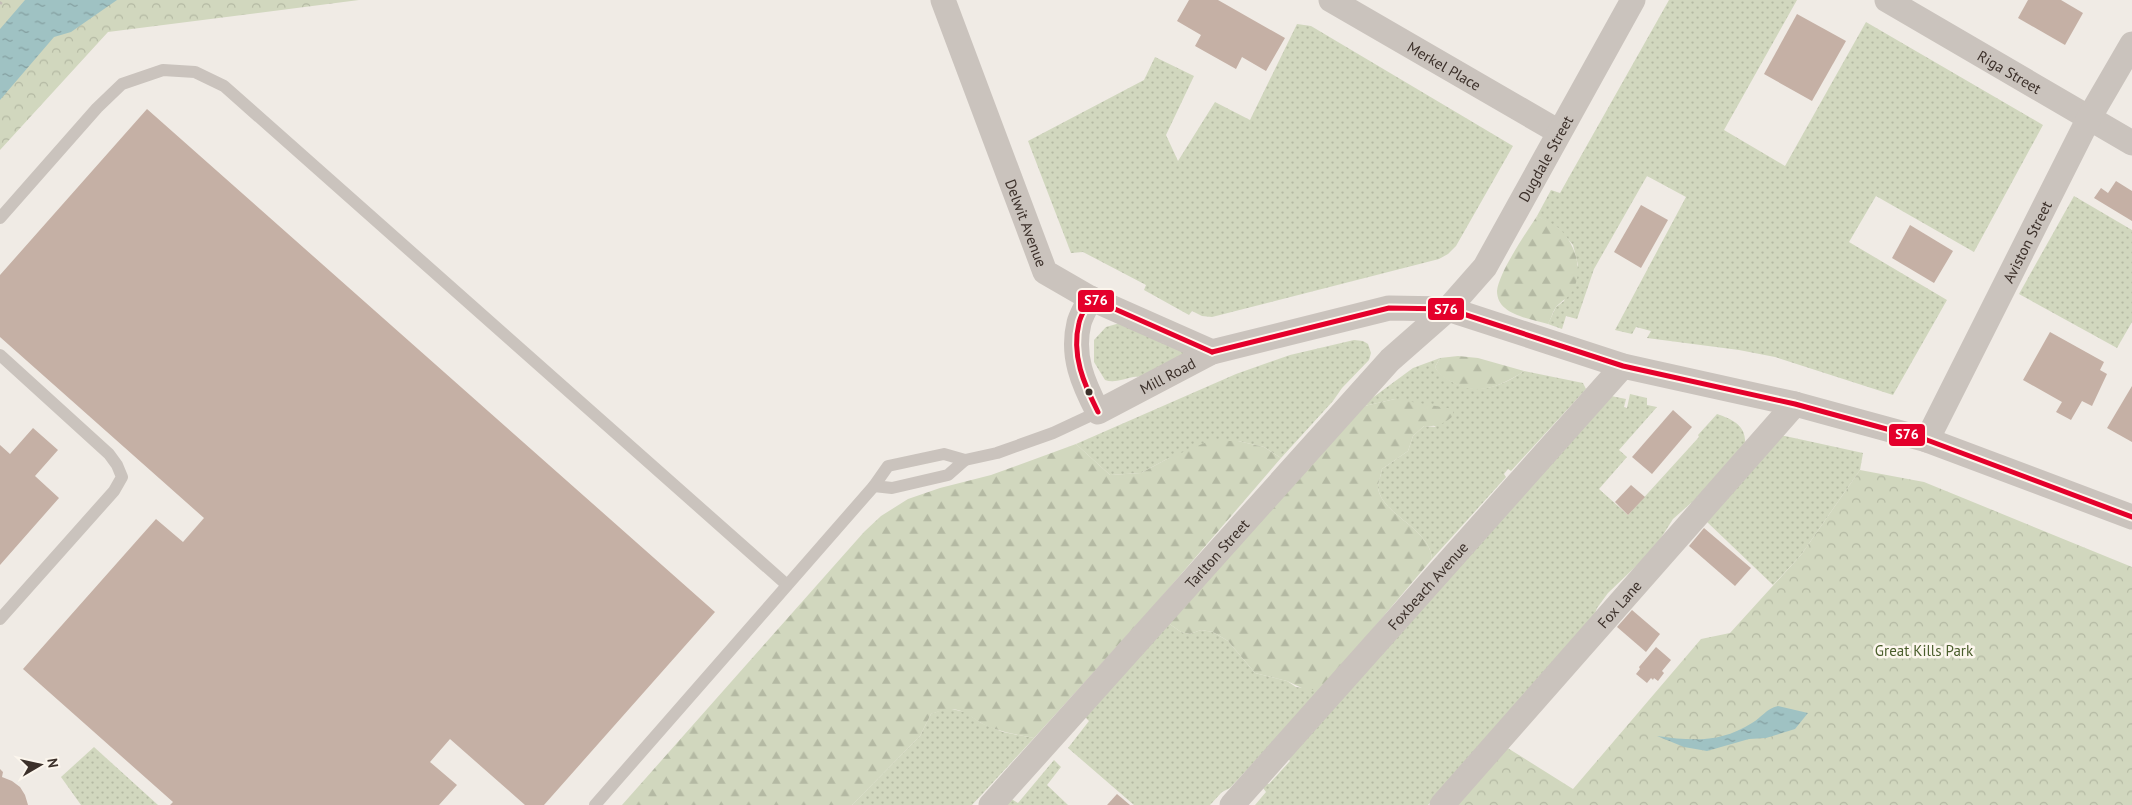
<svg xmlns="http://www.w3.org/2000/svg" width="2132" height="805" font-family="'PT Sans',sans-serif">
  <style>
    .grass { fill: url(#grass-dots) }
    .forest { fill: url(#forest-firs) }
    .park { fill: url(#park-crowns) }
    .water { fill: url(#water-ripples) }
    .building { fill: #c5b0a5 }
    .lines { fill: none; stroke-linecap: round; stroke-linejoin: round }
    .path { stroke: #c3bcb5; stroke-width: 3; stroke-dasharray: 2.5 2.5; stroke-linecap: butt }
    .service { stroke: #cac3bd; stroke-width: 12 }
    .minor { stroke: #cac3bd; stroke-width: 25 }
    .bus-1-casing { stroke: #fcf6ed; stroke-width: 9 }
    .bus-1 { stroke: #e4002b; stroke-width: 5 }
    .bus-dot { fill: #3c302a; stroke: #fcf6ed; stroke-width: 2 }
    .labels { text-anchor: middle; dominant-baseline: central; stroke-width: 5; stroke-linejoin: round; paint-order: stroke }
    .street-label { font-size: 15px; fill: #3c302a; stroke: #fcf6ed }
    .park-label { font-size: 15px; fill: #495d2b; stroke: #fcf6ed }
    .line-badge { stroke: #fcf6ed; stroke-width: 2 }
    .badge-label { font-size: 14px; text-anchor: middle; font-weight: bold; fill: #fff }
  </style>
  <defs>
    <pattern id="grass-dots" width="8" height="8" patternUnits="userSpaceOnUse" patternTransform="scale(1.25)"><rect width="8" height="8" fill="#d1d7be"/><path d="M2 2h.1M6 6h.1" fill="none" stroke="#b4b9a3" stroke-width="1.8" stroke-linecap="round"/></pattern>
    <pattern id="forest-firs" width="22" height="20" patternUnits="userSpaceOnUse" patternTransform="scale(1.25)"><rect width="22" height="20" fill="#d1d7be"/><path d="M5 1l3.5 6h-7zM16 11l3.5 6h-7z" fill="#b4b9a3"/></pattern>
    <pattern id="park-crowns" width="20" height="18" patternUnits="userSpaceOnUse" patternTransform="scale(1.25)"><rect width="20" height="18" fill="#d1d7be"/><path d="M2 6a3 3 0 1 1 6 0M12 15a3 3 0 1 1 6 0" fill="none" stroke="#b4b9a3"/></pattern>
    <pattern id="water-ripples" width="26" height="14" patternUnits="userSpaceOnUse" patternTransform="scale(1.25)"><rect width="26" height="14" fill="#9fc2c3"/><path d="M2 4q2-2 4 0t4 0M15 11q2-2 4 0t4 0" fill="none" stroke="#839e9f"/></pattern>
  </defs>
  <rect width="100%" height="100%" fill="#f0ebe5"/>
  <g class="grass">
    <path d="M1669 0H1797L1724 130 1785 166 1866 22 2043 125 1974 252 1876 196 1849 242 1947 300 1893 395 1775 357 1739 350 1647 338 1651 331 1636 327 1632 334 1615 330 1686 197 1647 176 1594 269 1577 319 1566 316 1562 329 1548 324 1556 307 1564 301 1578 265 1573 245 1558 228 1537 216 1551 190 1560 193Z"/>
    <path d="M1297 24 1311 26 1513 146 1456 246 1448 254 1439 259 1212 317 1202 316 1192 311 1189 315 1144 290 1146 285 1083 252 1071 253 1028 141 1144 80 1155 57 1194 76 1166 135 1178 161 1215 102 1250 120Z"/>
    <path d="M2074 196 2132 230V322L2117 348 2019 294Z"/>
    <path d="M1120 323 1183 351 1184 356 1147 378C1133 372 1119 385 1105 380L1094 362V340L1106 327Z"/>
    <path d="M1354 340 1363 341 1368 344 1371 353 1369 360 1342 388 1333 401 1281 458 1264 447 1238 441 1167 459 1141 473 1110 475 1076 444 1236 374 1290 355Z"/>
    <path d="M1440 358 1435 367C1439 374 1443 376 1449 380 1475 396 1500 388 1524 371L1583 383 1586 389 1511 471 1508 469 1504 474 1506 477 1432 559C1430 528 1382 515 1378 488 1378 483 1381 475 1382 469L1408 451 1413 436 1424 426 1436 427 1395 399 1360 407 1413 368Z"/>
    <path d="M1630 394 1647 398V405L1657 407 1619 450 1627 457 1599 489 1628 515 1699 437 1698 435 1717 414C1734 420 1747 426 1745 446L1699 496 1673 519 1654 549 1608 593 1597 608 1593 619 1520 708 1428 805H1255L1266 792 1263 788 1266 783 1269 784 1290 761 1287 757 1611 396 1626 399 1624 407 1627 408Z"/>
    <path d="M1778 436H1785L1863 453 1860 470 1801 555 1773 585 1705 520Z"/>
    <path d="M1164 620 1181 632 1190 634 1201 630 1213 632 1228 641 1255 673 1287 681 1296 687 1321 690 1230 788 1222 792 1210 805H1134L1068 748 1089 721 1082 714Z"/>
    <path d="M947 708 965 712 981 723 1003 732 1034 738 972 805H852L920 736 931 714Z"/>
    <path d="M94 747 158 805H81L61 777Z"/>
    <path d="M1054 760 1061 767 1047 785 1068 805H1001L1008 797 1018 803Z"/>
  </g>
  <g class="forest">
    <path d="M1537 216C1544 219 1551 223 1557 227 1575 241 1584 270 1573 290 1569 298 1561 301 1556 307 1553 311 1551 319 1548 324 1535 320 1515 317 1505 308 1500 304 1497 298 1497 291 1499 272 1526 233 1537 216Z"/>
    <path d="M1458 356 1478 358 1524 371C1502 386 1477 397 1452 382 1444 378 1439 375 1435 367L1440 358Z"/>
    <path d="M1395 399 1453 409V416C1444 424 1436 427 1424 426L1413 436 1408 451 1382 469C1381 475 1378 483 1378 488 1382 515 1430 528 1432 559L1321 690H1306L1287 681 1255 673 1228 641 1213 632 1201 630 1190 634 1181 632 1164 620 1360 407Z"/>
    <path d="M1209 441H1238L1264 447 1281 458 1152 608 1034 738C1020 735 1006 733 992 728 964 717 964 701 931 714L920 736 852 805H622L864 532 881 516 908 499 940 488 991 475 1076 444 1110 475 1141 473 1167 459Z"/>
  </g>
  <g class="park">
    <path d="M0 0H359L108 32 0 150Z"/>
    <path d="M1860 470 1924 482 2132 567V805H1454L1506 747 1573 789 1701 639 1730 633 1801 555Z"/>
  </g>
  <g class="water">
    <path d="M25 0H144H117L71 32 54 37 0 100V29Z"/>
    <path d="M1778 706 1808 713 1795 729 1766 738 1749 739 1707 751 1684 747 1657 736C1693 741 1720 743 1752 723 1762 717 1766 709 1778 706Z"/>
  </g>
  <g class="building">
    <path d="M1189 0H1218L1285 38 1266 71 1242 57 1236 69 1195 46 1201 35 1177 21Z"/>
    <path d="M2028 0H2061L2083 13 2065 45 2018 18Z"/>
    <path d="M1797 14 1846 41 1812 101 1764 74Z"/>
    <path d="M147 109 715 612 544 805H525L450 739 430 762 457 785 439 805H170L173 802 23 669 156 519 183 542 204 518 0 337V275Z"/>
    <path d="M2116 181 2132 191V221L2094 198 2101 188 2108 193Z"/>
    <path d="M1641 205 1668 220 1641 268 1614 252Z"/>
    <path d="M1910 225 1953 251 1934 283 1892 258Z"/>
    <path d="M2050 332 2104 362 2100 370 2107 374 2092 406 2082 401 2071 420 2056 412 2062 402 2023 380Z"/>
    <path d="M2132 386V442L2107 428Z"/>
    <path d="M1673 410 1692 427 1652 474 1632 457Z"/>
    <path d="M33 428 58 450 35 476 59 498 0 565V445L10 454Z"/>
    <path d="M1631 485 1645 497 1628 515 1615 502Z"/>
    <path d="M1704 528 1751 568 1735 586 1689 546Z"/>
    <path d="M1632 610 1660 634 1646 652 1617 627Z"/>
    <path d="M1656 647 1671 660 1662 671 1664 673 1658 681 1654 678 1653 680 1651 678 1647 683 1636 674 1640 669 1639 667Z"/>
    <path d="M0 769 3 772 2 777 12 781 20 787 25 795 28 805H0Z"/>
    <path d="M1117 794 1130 805H1107Z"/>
  </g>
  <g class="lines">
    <path class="path" d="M0 4 3 0"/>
    <g class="service">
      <path d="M0 218 97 108 122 84 163 70 195 72 224 86 787 585"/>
      <path d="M0 355 109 454 117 465 122 477 114 491 0 619"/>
      <path d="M874 486 892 488 948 475 965 460"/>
      <path d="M595 805 874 486 888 466 944 454 965 460 997 453 1053 433 1098 412"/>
    </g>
    <g class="minor">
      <path id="s1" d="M943 0 1045 272 1090 298 1212 352"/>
      <path id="s2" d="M1331 0 1559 132"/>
      <path id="s3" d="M1887 0 2132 143"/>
      <path id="s4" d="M1090 298C1087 306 1081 315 1079 323 1071 356 1083 383 1098 412L1212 352 1389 308 1448 309 1623 366 1795 404 1927 440 2132 517"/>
      <path id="s5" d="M1927 440 2089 118 2132 44"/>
      <path id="s6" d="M991 805 1390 360 1448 309 1485 267 1633 0"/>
      <path id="s7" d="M1232 805 1623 366"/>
      <path id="s8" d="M1442 805 1795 404"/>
    </g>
    <defs>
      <g id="bus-1">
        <path d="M1212 352 1389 308 1448 309 1623 366 1795 404 1927 440 2132 517"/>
        <path d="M1098 412C1084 384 1071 355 1079 323 1081 314 1087 306 1090 298L1212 352"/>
      </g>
    </defs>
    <use href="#bus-1" class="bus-1-casing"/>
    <use href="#bus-1" class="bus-1"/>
  </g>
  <circle class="bus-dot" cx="1089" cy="392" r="4.5"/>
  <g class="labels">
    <g class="street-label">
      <text stroke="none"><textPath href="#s2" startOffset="131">Merkel Place</textPath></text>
      <text stroke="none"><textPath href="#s3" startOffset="142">Riga Street</textPath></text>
      <text stroke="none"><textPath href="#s6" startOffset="855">Dugdale Street</textPath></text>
      <text stroke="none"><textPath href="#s1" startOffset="238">Delwit Avenue</textPath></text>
      <text stroke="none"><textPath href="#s5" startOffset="222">Aviston Street</textPath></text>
      <text stroke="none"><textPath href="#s4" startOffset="199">Mill Road</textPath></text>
      <text stroke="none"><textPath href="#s6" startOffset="338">Tarlton Street</textPath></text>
      <text stroke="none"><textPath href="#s7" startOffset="294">Foxbeach Avenue</textPath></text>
      <text stroke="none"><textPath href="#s8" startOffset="268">Fox Lane</textPath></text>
    </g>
    <g class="park-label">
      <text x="1924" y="650">Great Kills Park</text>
    </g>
  </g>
  <g class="line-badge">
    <rect x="1077" y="289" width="38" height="24" rx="5" fill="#e4002b"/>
    <rect x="1427" y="297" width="38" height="24" rx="5" fill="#e4002b"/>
    <rect x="1888" y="423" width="38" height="24" rx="5" fill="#e4002b"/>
  </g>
  <g class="badge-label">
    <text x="1096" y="305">S76</text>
    <text x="1446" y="314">S76</text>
    <text x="1907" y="439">S76</text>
  </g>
  <g transform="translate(40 765) rotate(81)" stroke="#fcf6ed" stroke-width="4" paint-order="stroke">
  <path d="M0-4L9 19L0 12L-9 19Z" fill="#3c302a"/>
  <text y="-8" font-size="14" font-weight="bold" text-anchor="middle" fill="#3c302a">N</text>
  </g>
</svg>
